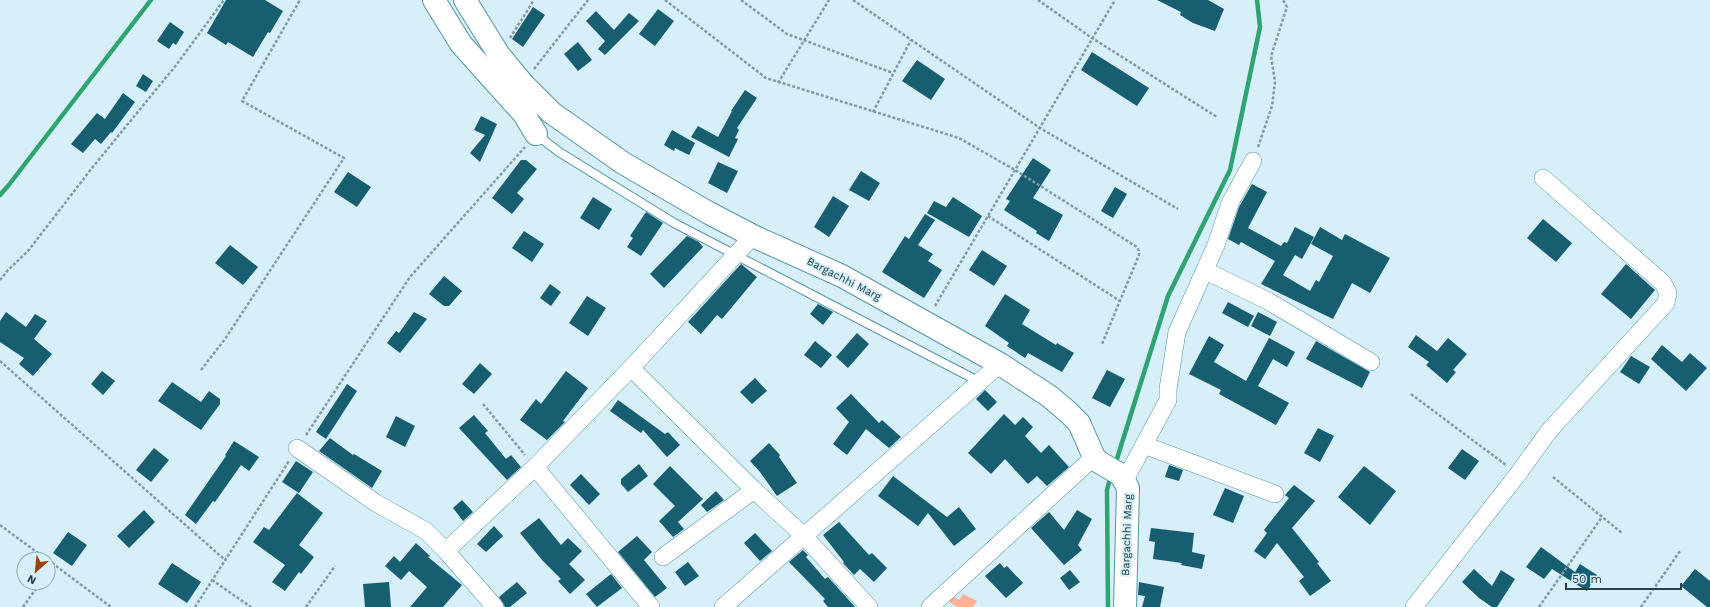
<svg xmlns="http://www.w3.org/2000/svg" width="1710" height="607" font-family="'Work Sans',sans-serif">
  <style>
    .green { fill: #feb196 }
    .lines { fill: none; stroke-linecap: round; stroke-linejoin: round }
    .stream { stroke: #2fa472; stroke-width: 4.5 }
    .building { fill: #175e71 }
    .lane-casing { stroke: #5394a8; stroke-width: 10 }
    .street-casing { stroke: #5394a8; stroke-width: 18 }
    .secondary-casing { stroke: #5394a8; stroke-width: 24 }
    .path { stroke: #809ba4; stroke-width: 2.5; stroke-dasharray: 3 2; stroke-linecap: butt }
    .lane { stroke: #fff; stroke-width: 8 }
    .street { stroke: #fff; stroke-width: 17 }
    .secondary { stroke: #fff; stroke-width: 22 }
    .labels { text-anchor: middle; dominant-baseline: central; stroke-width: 4; stroke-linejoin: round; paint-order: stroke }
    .street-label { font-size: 11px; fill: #244049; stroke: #d6eff8 }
  </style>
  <rect width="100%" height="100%" fill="#d6eff8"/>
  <path class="green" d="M963 594 977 601 973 607H957L948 601 952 595 959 600Z"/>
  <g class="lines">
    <g class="stream">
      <path d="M0 195 8 186 151 0"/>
      <path d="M1115 465 1168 296 1230 170 1260 27 1257 0"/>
      <path d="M1108 607 1107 490 1111 475"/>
    </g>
  </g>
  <g class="building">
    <path d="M226 0H265L283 11 270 33 268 32 253 57 228 42 226 45 207 33Z"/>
    <path d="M1157 0H1208L1224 9 1215 31 1193 23 1180 15 1181 12Z"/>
    <path d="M533 7 545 15 523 47 512 39Z"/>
    <path d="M658 9 674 21 655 46 639 34Z"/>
    <path d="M596 11 614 30 629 13 639 21 605 55 598 49 605 41 586 21Z"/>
    <path d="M170 22 184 32 176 45 173 43 169 49 157 41Z"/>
    <path d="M578 42 592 60 578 71 564 54Z"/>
    <path d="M1092 52 1149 88 1137 106 1081 70Z"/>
    <path d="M917 60 945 79 931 100 902 81Z"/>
    <path d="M143 74 153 81 146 92 136 86Z"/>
    <path d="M745 90 757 98 737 128 739 130 735 138 738 139 729 157 691 137 698 126 718 137 732 111H731Z"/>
    <path d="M123 93 135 102 112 133 111 132 101 144 95 139 83 153 71 144 97 113 105 119Z"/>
    <path d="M481 116 497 124 480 162 470 153 485 135 474 130Z"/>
    <path d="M672 130 695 143 689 155 675 148 674 151 664 145Z"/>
    <path d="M1033 158 1051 170 1033 198 1063 215 1049 241 1036 233 1037 231 1004 210 1010 201 1006 199Z"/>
    <path d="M521 160H526L537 169 517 193 524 199 512 214 492 198Z"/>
    <path d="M718 162 738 171 727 193 708 183Z"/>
    <path d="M861 171 880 183 869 201 849 190Z"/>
    <path d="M348 172 371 187 357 207 334 192Z"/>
    <path d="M1252 184 1267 192 1248 228 1281 246 1284 242 1287 243 1295 227 1314 237 1302 259 1295 255 1283 275 1310 291 1316 280 1319 282 1333 256 1311 244 1320 227 1342 240 1345 234 1390 258 1370 293 1352 283 1333 319 1261 284 1275 261 1241 242 1239 245 1228 239 1239 207Z"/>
    <path d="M1115 187 1127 194 1113 218 1101 211Z"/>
    <path d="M833 196 849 206 829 237 814 227Z"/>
    <path d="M593 197 612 209 599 230 580 218Z"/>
    <path d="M953 197 982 216 969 237 927 213 934 201 946 207Z"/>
    <path d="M646 212 663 223 641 256 627 247 633 238 630 236Z"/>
    <path d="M925 214 935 220 918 245 933 254 928 261 942 270 924 298 882 272 905 236 909 239Z"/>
    <path d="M1543 219 1572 243 1556 262 1527 238Z"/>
    <path d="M524 231 544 244 532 262 512 248Z"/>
    <path d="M687 236 699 242 703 247 664 288 650 274Z"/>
    <path d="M230 245 258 267 243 285 215 263Z"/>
    <path d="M982 250 1007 266 994 286 969 270Z"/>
    <path d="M741 264 757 277 722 319 717 315 701 334 688 322Z"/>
    <path d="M1626 264 1655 290 1631 319 1601 294Z"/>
    <path d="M444 276 462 291 449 306H444L429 294Z"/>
    <path d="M550 284 561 292 551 306 540 298Z"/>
    <path d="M1005 294 1030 310 1022 324 1056 345 1057 343 1074 353 1062 372 1028 353 1025 358 1007 346 1009 343 985 326Z"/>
    <path d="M587 296 606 308 588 336 569 323Z"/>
    <path d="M1228 302 1254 316 1248 327 1222 313Z"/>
    <path d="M818 304 833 312 823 325 810 314Z"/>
    <path d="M6 312 26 327 35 314 47 321 34 339 52 354 33 376 19 364 24 358 0 342V321Z"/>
    <path d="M414 312 427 319 400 353 387 343 396 331 399 333Z"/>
    <path d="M1258 312 1277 322 1270 336 1251 326Z"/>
    <path d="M857 333 869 344 848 368 836 357Z"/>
    <path d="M1416 335 1437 351 1448 338 1467 354 1453 370 1456 372 1447 383 1426 365 1429 362 1408 347Z"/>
    <path d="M1209 336 1224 345 1214 362 1246 381 1269 338 1295 352 1287 367 1273 359 1258 386 1289 403 1276 425 1219 394 1221 390 1189 374Z"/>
    <path d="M815 341 832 355 821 368 804 355Z"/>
    <path d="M1316 341 1370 372 1362 388 1306 359Z"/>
    <path d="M1662 345 1682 362 1690 353 1707 368 1686 391 1651 359Z"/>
    <path d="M1631 356 1650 367 1639 384 1620 372Z"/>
    <path d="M480 363 492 374 474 394 462 384Z"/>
    <path d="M1107 370 1125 379 1110 407 1092 398Z"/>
    <path d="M102 371 115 381 103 395 91 384Z"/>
    <path d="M566 371 588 388 563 421 565 422 547 440 520 420 536 399 541 404Z"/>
    <path d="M755 378 767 391 752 404 740 392Z"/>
    <path d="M172 382 201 402 209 391 220 399V404L201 430 158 401Z"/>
    <path d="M347 384 357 391 326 439 316 432Z"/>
    <path d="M985 390 997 402 988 411 976 399Z"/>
    <path d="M851 394 879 423 882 420 901 437 889 448 866 429 847 455 833 444 849 422 836 408Z"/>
    <path d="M618 400 665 434 668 432 680 445 667 457 643 430 641 433 610 411Z"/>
    <path d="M1004 414 1015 425 1023 417 1033 427 1025 436 1041 453 1049 445 1069 467 1047 486 1037 476 1028 484 1005 459 991 474 968 453Z"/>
    <path d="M474 415 488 431 485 433 506 459 511 455 521 467 507 480 459 428Z"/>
    <path d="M396 416 415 426 405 447 386 437Z"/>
    <path d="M1318 428 1334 436 1320 462 1304 453Z"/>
    <path d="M330 438 353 455 354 454 382 471 372 488 319 451Z"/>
    <path d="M234 441 259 457 249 471 241 465 215 502 213 501 196 524 185 515 226 456 225 455Z"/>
    <path d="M769 443 780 455 779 457 797 483 777 496 760 472 750 461Z"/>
    <path d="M154 448 169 460 151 482 136 470Z"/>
    <path d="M1462 449 1479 461 1465 480 1448 468Z"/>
    <path d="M296 461 313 472 299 493 282 482Z"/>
    <path d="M639 464 648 476 628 492 621 484V479Z"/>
    <path d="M1169 465 1183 470 1179 481 1165 477Z"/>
    <path d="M670 466 703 499 678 522 684 529 673 537 659 521 675 506 653 484Z"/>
    <path d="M1364 466 1396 491 1370 525 1338 497Z"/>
    <path d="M581 474 600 494 589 505 570 485Z"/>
    <path d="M893 476 947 517 959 507 976 529 954 546 928 513 918 526 878 496Z"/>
    <path d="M1294 485 1315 501 1292 528 1319 562 1317 563 1331 581 1310 596 1299 581 1304 577 1277 543 1265 559 1254 551 1267 533 1264 530 1289 498 1285 495Z"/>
    <path d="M1225 488 1244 496 1233 523 1213 515Z"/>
    <path d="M716 491 724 500 707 512 701 505Z"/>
    <path d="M297 493 323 513 299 545 314 557 301 574 299 572 285 591 272 582 285 565 253 542 264 527 269 530Z"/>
    <path d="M462 500 473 512 463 521 453 508Z"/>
    <path d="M144 510 155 522 129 548 117 536Z"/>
    <path d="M1077 510 1092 519 1078 545 1082 550 1064 565 1031 528 1049 512 1064 530Z"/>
    <path d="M539 518 561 545 568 538 582 551 569 564 585 580 570 594 558 581 561 579 542 560 520 533Z"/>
    <path d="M839 522 869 555 872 553 887 568 874 582 860 569 854 575 843 563 844 562 823 535Z"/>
    <path d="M494 526 503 536 486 552 477 544Z"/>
    <path d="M1151 528 1194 533 1192 552 1205 555 1202 569 1181 565 1182 563 1153 559 1155 542 1149 541Z"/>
    <path d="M68 532 87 545 72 566 53 553Z"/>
    <path d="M755 533 772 551 760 561 744 543Z"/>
    <path d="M637 536 652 552 644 560 667 588 655 597 618 552Z"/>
    <path d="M416 543 430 556 428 557 462 585 443 607H410L427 587 409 571 401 580 385 566 394 556 400 562Z"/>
    <path d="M1541 547 1575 572 1580 564 1597 575 1587 591 1552 569 1544 579 1526 567Z"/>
    <path d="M803 550 808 555 806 557 825 579 828 577 855 607H828L823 601 825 599 789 562Z"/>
    <path d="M688 562 699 576 685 586 675 572Z"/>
    <path d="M172 563 201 582 187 603 158 584Z"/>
    <path d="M1000 563 1004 568 1007 566 1023 583 1006 598 985 576Z"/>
    <path d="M1474 569 1492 586 1501 570 1515 579 1497 607H1492L1479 598 1462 582Z"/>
    <path d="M1695 569 1710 581V607H1707L1681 586Z"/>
    <path d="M1070 570 1080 582 1069 590 1060 578Z"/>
    <path d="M611 574 622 588 597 607 586 594Z"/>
    <path d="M389 582 391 607H365L363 584Z"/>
    <path d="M517 582 527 593 510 607H505L499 597Z"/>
    <path d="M1139 582 1164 587 1160 607H1142L1145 596 1138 595Z"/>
  </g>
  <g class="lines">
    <defs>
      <path id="lane" d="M537 135 559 152 674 223 980 382"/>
      <g id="street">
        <path d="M1206 271 1268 301 1371 362"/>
        <path d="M631 368 754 490 805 537 869 607"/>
        <path d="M1144 445 1275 494"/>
        <path d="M297 448 376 503 426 531 446 551 495 607"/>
        <path d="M535 467 651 607"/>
        <path d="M1125 480 1168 400V389L1177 332 1216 245 1230 203 1253 161"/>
        <path d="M446 551 535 467 631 368 753 236"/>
        <path d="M663 557 754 490"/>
        <path d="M723 607 1000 364"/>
        <path d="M930 607 1094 457"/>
        <path d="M1414 607 1518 474 1549 431 1666 303 1668 293 1663 283 1543 178"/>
      </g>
      <g id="secondary">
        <path d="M434 0 461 44 524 114 536 134"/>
        <path d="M465 0 499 55 523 84 552 113 623 163 709 213 753 236 842 276 1000 364 1049 396 1068 412 1079 423 1094 457 1099 462 1121 475 1128 488 1125 607"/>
      </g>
    </defs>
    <use href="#lane" class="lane-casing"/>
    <use href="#street" class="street-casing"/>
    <use href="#secondary" class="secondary-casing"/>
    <g class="path">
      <path d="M665 0 766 78 959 138 1015 170 1137 247 1139 251V255L1102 344"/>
      <path d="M741 0 787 34 893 73"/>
      <path d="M853 0 1040 128 1178 209"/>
      <path d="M1038 0 1092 38 1217 117"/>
      <path d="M510 38 534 0"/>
      <path d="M534 69 588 0"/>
      <path d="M778 83 829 0"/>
      <path d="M873 112 911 40"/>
      <path d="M1258 147 1272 106 1275 82 1271 56 1287 7 1283 0"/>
      <path d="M988 216 1120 301"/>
      <path d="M0 280 8 270 28 251 92 168 177 64 224 0"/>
      <path d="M935 306 1115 0"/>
      <path d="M0 361 225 560"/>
      <path d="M201 370 225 339 344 158 242 101 300 0"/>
      <path d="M1411 394 1506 465"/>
      <path d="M483 404 525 455"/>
      <path d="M306 435 410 277 525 147"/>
      <path d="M1553 477 1622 533"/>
      <path d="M0 525 46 559"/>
      <path d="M48 560 111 607"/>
      <path d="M48 572 53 564"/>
      <path d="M212 580 251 607"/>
      <path d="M23 607 40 583"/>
      <path d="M195 607 289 461"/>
      <path d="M306 607 335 566"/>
      <path d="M1539 607 1602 517"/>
      <path d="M1641 607 1680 551"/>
    </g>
    <use href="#lane" class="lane"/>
    <use href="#street" class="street"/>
    <use href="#secondary" class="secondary"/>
  </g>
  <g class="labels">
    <g class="street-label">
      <text transform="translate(844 279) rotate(27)">Bargachhi Marg</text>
      <text transform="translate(1127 535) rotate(-88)">Bargachhi Marg</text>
    </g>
  </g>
  <g transform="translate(36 571) rotate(207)"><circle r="19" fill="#d6eff8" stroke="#8fa9b2"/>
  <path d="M0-3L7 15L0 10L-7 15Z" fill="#a33e10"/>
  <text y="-6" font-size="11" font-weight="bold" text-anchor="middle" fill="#244049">N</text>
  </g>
  <path d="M1566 583v6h115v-6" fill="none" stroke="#244049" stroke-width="2"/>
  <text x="1572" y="583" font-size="12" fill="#244049" stroke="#d6eff8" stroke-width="3" paint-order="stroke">50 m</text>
</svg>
